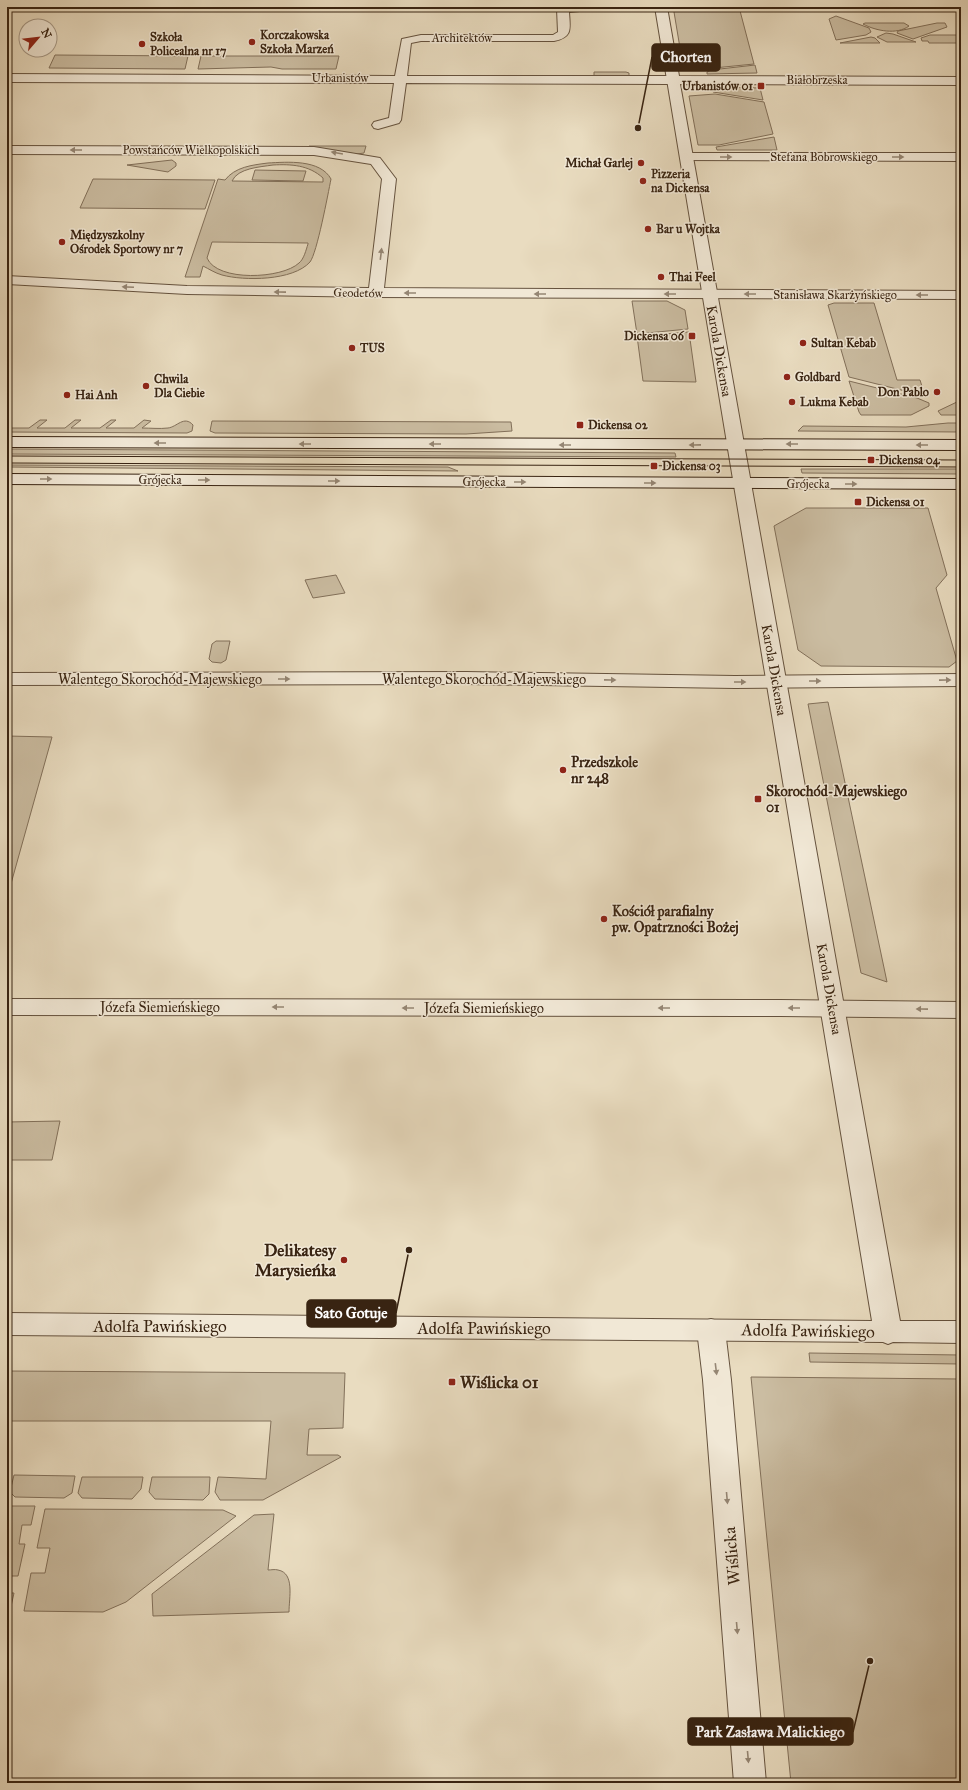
<svg xmlns="http://www.w3.org/2000/svg" width="968" height="1790" font-family="'IM FELL Great Primer',serif">
  <style>
    .green { fill: #cbbda2; stroke: #82705a; fill-rule: evenodd }
    .lines { fill: none; stroke-linecap: round; stroke-linejoin: round }
    .minor-casing { stroke: #65523e; stroke-width: 2 }
    .tertiary-casing { stroke: #65523e; stroke-width: 2 }
    .secondary-casing { stroke: #392412; stroke-width: 2 }
    .minor { fill: #f1e8d6; fill-rule: evenodd }
    .tertiary { fill: #f1e8d6; fill-rule: evenodd }
    .secondary { fill: #f1e8d6; fill-rule: evenodd }
    .tram { stroke: #392412; stroke-width: 1 }
    .oneway { fill: #958674 }
    .poi-dot { fill: #8f2418; stroke: #f1e8d6; stroke-width: 1.5 }
    .labels { text-anchor: middle; dominant-baseline: central; stroke-width: 3; stroke-linejoin: round; paint-order: stroke }
    .far-poi-label { font-size: 12px; font-weight: bold; fill: #392412; stroke: #f1e8d6; text-anchor: start }
    .far-street-label { font-size: 12px; fill: #392412; stroke: #f1e8d6 }
    .street-label { font-size: 14px; fill: #392412; stroke: #f1e8d6 }
    .poi-label { font-size: 14px; font-weight: bold; fill: #392412; stroke: #f1e8d6; text-anchor: start }
    .near-poi-label { font-size: 17px; font-weight: bold; fill: #392412; stroke: #f1e8d6; text-anchor: end }
    .near-street-label { font-size: 17px; fill: #392412; stroke: #f1e8d6 }
    .leader { fill: none; stroke: #392412; stroke-width: 1.5 }
    .callout-dot { fill: #392412; stroke: #f1e8d6; stroke-width: 1.5 }
    .callout { fill: #392412; stroke: #392412; stroke-width: 1.5 }
    .callout-label { font-size: 15px; text-anchor: middle; font-weight: bold; fill: #fff }
  </style>
  <rect width="100%" height="100%" fill="#e9dcc0"/>
  <filter id="stains"><feTurbulence type="fractalNoise" baseFrequency=".005" numOctaves="4"/><feColorMatrix values="0 0 0 0 .2 0 0 0 0 .09 0 0 0 0 .02 0 0 0 .5 -.17"/></filter>
  <radialGradient id="worn" r=".72"><stop offset=".6" stop-color="#630" stop-opacity="0"/><stop offset="1" stop-color="#630" stop-opacity=".3"/></radialGradient>
  <g class="green">
    <path d="M689 7H739L754 64 714 68 683 66 674 12 676 9 689 10Z"/>
    <path d="M836 16 869 28 871 32 866 35 836 40 829 19Z"/>
    <path d="M865 23H904L909 26C897 35 876 31 863 24Z"/>
    <path d="M937 23H945L947 27 913 39 897 33 898 31Z"/>
    <path d="M886 33 893 34 916 42H887L877 37Z"/>
    <path d="M930 35H961V43H929L928 41H922L921 38Z"/>
    <path d="M871 37 875 38 880 43H840Z"/>
    <path d="M55 55 188 56 185 69 49 68Z"/>
    <path d="M201 56H339L336 69H282L271 67 198 69Z"/>
    <path d="M755 65 757 73 707 74V72L711 70Z"/>
    <path d="M594 72H626L629 73V76H594Z"/>
    <path d="M711 87 760 88 763 100 713 92Z"/>
    <path d="M715 94 764 102 773 134 719 145H698L689 96Z"/>
    <path d="M774 137 777 150H717L716 147Z"/>
    <path d="M309 146H366L364 153 357 154 310 148Z"/>
    <path d="M172 160 176 163V166L168 172 127 165Z"/>
    <path d="M268 163C287 162 320 159 331 179 328 194 317 253 310 262 293 281 244 281 222 275 215 273 209 269 203 266L200 277H185L218 179 225 180C235 167 252 165 268 163ZM273 165C291 164 309 165 323 178V182L232 181C238 168 260 167 273 165ZM212 242 308 243V244C306 250 304 259 299 263 282 279 217 282 207 258Z"/>
    <path d="M255 170 306 171 303 181 252 180Z"/>
    <path d="M93 179 215 180 205 209 80 208Z"/>
    <path d="M632 301H667L685 310 688 329 637 334Z"/>
    <path d="M834 303H874L897 380H920L925 396 849 377 828 305Z"/>
    <path d="M689 332 696 382 643 381 637 336Z"/>
    <path d="M849 381 917 398 929 403V406L911 415H861L859 412Z"/>
    <path d="M959 401H961V415H941L938 411Z"/>
    <path d="M40 420H47L37 428H65L75 420H81L71 428H100L111 420H116L106 428H134L144 420 151 421 142 428C150 428 160 429 168 428 177 427 184 415 193 425L192 431 187 433 7 432V428H29Z"/>
    <path d="M212 421 511 422 512 431 466 434 215 433 210 431Z"/>
    <path d="M948 423H961V432L798 431 803 426 906 427Z"/>
    <path d="M7 449 675 453 676 457 7 454Z"/>
    <path d="M7 465 448 467 458 471 7 467Z"/>
    <path d="M801 469H961V474L802 473Z"/>
    <path d="M806 508H928L947 575 936 588 957 661 949 667 821 666 798 650 774 526Z"/>
    <path d="M336 575 345 593 313 598 305 580Z"/>
    <path d="M216 641H230L226 660 221 663 212 662 209 659 212 644Z"/>
    <path d="M828 702 887 982 861 973 808 704Z"/>
    <path d="M7 736 52 737 7 898Z"/>
    <path d="M60 1121 52 1160H7V1122Z"/>
    <path d="M809 1353 961 1355V1364L810 1362Z"/>
    <path d="M7 1371 345 1373 343 1428 309 1429 307 1455H338L341 1457 263 1500H220L215 1492 218 1477 266 1479 271 1421H7Z"/>
    <path d="M751 1377 961 1379V1783H791Z"/>
    <path d="M14 1475 75 1476 72 1493 64 1498 15 1497 10 1492Z"/>
    <path d="M82 1477H143L141 1489 132 1499 82 1498 78 1493Z"/>
    <path d="M152 1477H210L209 1494 203 1500 155 1499 149 1492Z"/>
    <path d="M7 1506H35L31 1525H22L19 1544H25L18 1576H11L7 1593H14L10 1611H7Z"/>
    <path d="M45 1509 223 1510 236 1516 126 1602 103 1612 24 1611 31 1573H45L50 1548H37Z"/>
    <path d="M274 1514 268 1570C271 1570 275 1569 278 1570 295 1573 289 1598 289 1612L153 1616 152 1594 254 1515Z"/>
  </g>
  <g class="lines">
    <defs>
      <g id="minor">
        <path d="M559 7H596L590 10 569 12C570 29 573 37 554 41H421L411 43 407 76H673L677 77 679 80 677 83 673 84 406 83 401 120 399 123 378 129 374 128 372 125 374 122 389 118 394 83 7 82V74L395 76 402 39 421 35H553L558 32 557 9Z"/>
        <path d="M7 146 314 147 380 158 396 179 384 288 961 291V299L376 297 187 294 7 284V276L187 286 369 288 382 179 371 164 314 155 7 154Z"/>
        <path d="M687 153H961V161L682 160 681 157 682 154Z"/>
        <path d="M466 672 735 676 961 674V686L735 688 466 684 7 685V673Z"/>
        <path d="M7 999 781 1000 961 1002V1018L781 1016 7 1015Z"/>
        <path d="M711 1319 721 1322 725 1330 731 1380 766 1783H734L703 1380 697 1330 701 1322Z"/>
      </g>
      <path id="tertiary" d="M655 7H667L679 76 961 77V85L680 84 900 1321H961V1343L893 1342 888 1344 883 1342 7 1335V1313L872 1321Z"/>
      <g id="secondary">
        <path d="M7 437 961 440V450L7 447Z"/>
        <path d="M7 474 961 479V489L7 484Z"/>
      </g>
    </defs>
    <use href="#minor" class="minor-casing"/>
    <use href="#tertiary" class="tertiary-casing"/>
    <use href="#secondary" class="secondary-casing"/>
    <use href="#minor" class="minor"/>
    <use href="#tertiary" class="tertiary"/>
    <use href="#secondary" class="secondary"/>
    <g class="tram">
      <path d="M7 456 961 460"/>
      <path d="M7 463 961 467"/>
    </g>
  </g>
  <defs><path id="oneway-solid" d="M-6-.8H1V-3.2L6.5 0L1 3.2V.8H-6Z"/></defs>
  <g class="oneway">
    <use href="#oneway-solid" transform="translate(76 150) rotate(-180)"/>
    <use href="#oneway-solid" transform="translate(337 153) rotate(-170)"/>
    <use href="#oneway-solid" transform="translate(726 157)"/>
    <use href="#oneway-solid" transform="translate(898 157)"/>
    <use href="#oneway-solid" transform="translate(381 254) rotate(-83)"/>
    <use href="#oneway-solid" transform="translate(128 287) rotate(-177)"/>
    <use href="#oneway-solid" transform="translate(280 292) rotate(-179)"/>
    <use href="#oneway-solid" transform="translate(410 293) rotate(-180)"/>
    <use href="#oneway-solid" transform="translate(540 294) rotate(-180)"/>
    <use href="#oneway-solid" transform="translate(670 294) rotate(-180)"/>
    <use href="#oneway-solid" transform="translate(750 294) rotate(-180)"/>
    <use href="#oneway-solid" transform="translate(922 295) rotate(180)"/>
    <use href="#oneway-solid" transform="translate(160 443) rotate(-180)"/>
    <use href="#oneway-solid" transform="translate(305 444) rotate(-180)"/>
    <use href="#oneway-solid" transform="translate(435 444) rotate(-180)"/>
    <use href="#oneway-solid" transform="translate(792 444) rotate(-180)"/>
    <use href="#oneway-solid" transform="translate(565 445) rotate(-180)"/>
    <use href="#oneway-solid" transform="translate(695 445) rotate(179)"/>
    <use href="#oneway-solid" transform="translate(922 445) rotate(-180)"/>
    <use href="#oneway-solid" transform="translate(46 479)"/>
    <use href="#oneway-solid" transform="translate(204 480)"/>
    <use href="#oneway-solid" transform="translate(334 481)"/>
    <use href="#oneway-solid" transform="translate(520 482)"/>
    <use href="#oneway-solid" transform="translate(650 483)"/>
    <use href="#oneway-solid" transform="translate(851 484)"/>
    <use href="#oneway-solid" transform="translate(284 679)"/>
    <use href="#oneway-solid" transform="translate(610 680) rotate(1)"/>
    <use href="#oneway-solid" transform="translate(945 680) rotate(-1)"/>
    <use href="#oneway-solid" transform="translate(815 681)"/>
    <use href="#oneway-solid" transform="translate(740 682)"/>
    <use href="#oneway-solid" transform="translate(278 1007) rotate(-180)"/>
    <use href="#oneway-solid" transform="translate(408 1008) rotate(-180)"/>
    <use href="#oneway-solid" transform="translate(664 1008) rotate(180)"/>
    <use href="#oneway-solid" transform="translate(794 1008) rotate(-180)"/>
    <use href="#oneway-solid" transform="translate(922 1009) rotate(-179)"/>
    <use href="#oneway-solid" transform="translate(716 1369) rotate(83)"/>
    <use href="#oneway-solid" transform="translate(727 1498) rotate(85)"/>
    <use href="#oneway-solid" transform="translate(737 1628) rotate(85)"/>
    <use href="#oneway-solid" transform="translate(748 1757) rotate(85)"/>
  </g>
  <g class="poi-dot">
    <circle cx="252" cy="42" r="4"/>
    <circle cx="142" cy="44" r="4"/>
    <rect x="757" y="82" width="8" height="8" rx="2"/>
    <circle cx="641" cy="163" r="4"/>
    <circle cx="643" cy="181" r="4"/>
    <circle cx="648" cy="229" r="4"/>
    <circle cx="62" cy="242" r="4"/>
    <circle cx="661" cy="277" r="4"/>
    <rect x="688" y="332" width="8" height="8" rx="2"/>
    <circle cx="803" cy="343" r="4"/>
    <circle cx="352" cy="348" r="4"/>
    <circle cx="787" cy="377" r="4"/>
    <circle cx="146" cy="386" r="4"/>
    <circle cx="937" cy="392" r="4"/>
    <circle cx="67" cy="395" r="4"/>
    <circle cx="792" cy="402" r="4"/>
    <rect x="576" y="421" width="8" height="8" rx="2"/>
    <rect x="867" y="456" width="8" height="8" rx="2"/>
    <rect x="650" y="462" width="8" height="8" rx="2"/>
    <rect x="854" y="498" width="8" height="8" rx="2"/>
    <circle cx="563" cy="770" r="4"/>
    <rect x="754" y="795" width="8" height="8" rx="2"/>
    <circle cx="604" cy="919" r="4"/>
    <circle cx="344" cy="1260" r="4"/>
    <rect x="448" y="1378" width="8" height="8" rx="2"/>
  </g>
  <g class="labels">
    <g class="far-poi-label">
      <text x="260" y="35">Korczakowska<tspan x="260" dy="14">Szkoła Marzeń</tspan></text>
      <text x="150" y="37">Szkoła<tspan x="150" dy="14">Policealna nr 17</tspan></text>
      <text x="753" y="86" text-anchor="end">Urbanistów 01</text>
      <text x="633" y="163" text-anchor="end">Michał Garlej</text>
      <text x="651" y="174">Pizzeria<tspan x="651" dy="14">na Dickensa</tspan></text>
      <text x="656" y="229">Bar u Wojtka</text>
      <text x="70" y="235">Międzyszkolny<tspan x="70" dy="14">Ośrodek Sportowy nr 7</tspan></text>
      <text x="669" y="277">Thai Feel</text>
      <text x="684" y="336" text-anchor="end">Dickensa 06</text>
      <text x="811" y="343">Sultan Kebab</text>
      <text x="360" y="348">TUS</text>
      <text x="795" y="377">Goldbard</text>
      <text x="154" y="379">Chwila<tspan x="154" dy="14">Dla Ciebie</tspan></text>
      <text x="929" y="392" text-anchor="end">Don Pablo</text>
      <text x="75" y="395">Hai Anh</text>
      <text x="800" y="402">Lukma Kebab</text>
      <text x="588" y="425">Dickensa 02</text>
      <text x="879" y="460">Dickensa 04</text>
      <text x="662" y="466">Dickensa 03</text>
      <text x="866" y="502">Dickensa 01</text>
    </g>
    <g class="far-street-label">
      <text x="462" y="38">Architektów</text>
      <text x="340" y="78">Urbanistów</text>
      <text x="817" y="80">Białobrzeska</text>
      <text x="191" y="150">Powstańców Wielkopolskich</text>
      <text x="824" y="157">Stefana Bobrowskiego</text>
      <text transform="translate(358 293) rotate(1)">Geodetów</text>
      <text x="835" y="295">Stanisława Skarżyńskiego</text>
      <text x="160" y="480">Grójecka</text>
      <text x="484" y="482">Grójecka</text>
      <text x="808" y="484">Grójecka</text>
    </g>
    <g class="street-label">
      <text transform="translate(719 351) rotate(80)">Karola Dickensa</text>
      <text transform="translate(774 670) rotate(80)">Karola Dickensa</text>
      <text x="160" y="679">Walentego Skorochód-Majewskiego</text>
      <text x="484" y="679">Walentego Skorochód-Majewskiego</text>
      <text transform="translate(829 989) rotate(80)">Karola Dickensa</text>
      <text x="160" y="1007">Józefa Siemieńskiego</text>
      <text x="484" y="1008">Józefa Siemieńskiego</text>
    </g>
    <g class="poi-label">
      <text x="571" y="762">Przedszkole<tspan x="571" dy="16">nr 248</tspan></text>
      <text x="766" y="791">Skorochód-Majewskiego<tspan x="766" dy="16">01</tspan></text>
      <text x="612" y="911">Kościół parafialny<tspan x="612" dy="16">pw. Opatrzności Bożej</tspan></text>
    </g>
    <g class="near-poi-label">
      <text x="336" y="1250">Delikatesy<tspan x="336" dy="20">Marysieńka</tspan></text>
      <text x="460" y="1382" text-anchor="start">Wiślicka 01</text>
    </g>
    <g class="near-street-label">
      <text x="160" y="1326">Adolfa Pawińskiego</text>
      <text x="484" y="1328">Adolfa Pawińskiego</text>
      <text transform="translate(808 1331) rotate(1)">Adolfa Pawińskiego</text>
      <text transform="translate(732 1556) rotate(-95)">Wiślicka</text>
    </g>
  </g>
  <path class="leader" d="M638 128L652 57M409 1250L396 1313M870 1661L853 1732"/>
  <g class="callout-dot">
    <circle cx="638" cy="128" r="4"/>
    <circle cx="409" cy="1250" r="4"/>
    <circle cx="870" cy="1661" r="4"/>
  </g>
  <g class="callout">
    <rect x="652" y="44" width="68" height="27" rx="4"/>
    <rect x="307" y="1300" width="89" height="27" rx="4"/>
    <rect x="688" y="1718" width="165" height="27" rx="4"/>
  </g>
  <g class="callout-label">
    <text x="686" y="62">Chorten</text>
    <text x="351" y="1318">Sato Gotuje</text>
    <text x="770" y="1737">Park Zasława Malickiego</text>
  </g>
  <rect width="968" height="1790" fill="none" stroke="#e9dcc0" stroke-width="24"/>
  <rect x="8" y="8" width="952" height="1774" fill="none" stroke="#392412" stroke-width="2"/>
  <rect x="12" y="12" width="944" height="1766" fill="none" stroke="#392412"/>
  <g transform="translate(38 38) rotate(62)"><circle r="19" fill="#f1e8d6" stroke="#a79a88"/>
  <path d="M0-3L7 15L0 10L-7 15Z" fill="#8f2418"/>
  <text y="-6" font-size="11" font-weight="bold" text-anchor="middle" fill="#392412">N</text>
  </g>
  <rect width="100%" height="100%" filter="url(#stains)"/>
  <rect width="100%" height="100%" fill="url(#worn)"/>
</svg>
